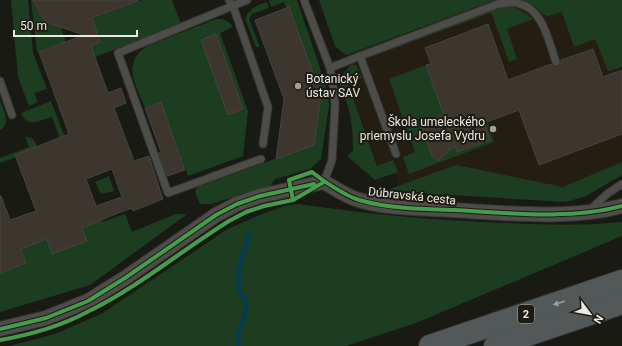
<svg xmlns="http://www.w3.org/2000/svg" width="622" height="346" font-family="Roboto,sans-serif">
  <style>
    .built { fill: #231e11 }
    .green { fill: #1d3d21 }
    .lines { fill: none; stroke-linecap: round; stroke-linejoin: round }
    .stream { stroke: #083c4d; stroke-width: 5 }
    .building { fill: #3c362e; stroke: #454440; fill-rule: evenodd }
    .lane-casing { stroke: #373533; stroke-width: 9 }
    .street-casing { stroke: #373533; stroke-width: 16 }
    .primary-casing { stroke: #373533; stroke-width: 24 }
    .lane { stroke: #4c4c48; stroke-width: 7 }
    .street { stroke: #4c4c48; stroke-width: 14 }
    .primary { stroke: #535859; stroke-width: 22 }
    .cycleway-casing { stroke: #1d1b12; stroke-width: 6 }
    .cycleway { stroke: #469c4c; stroke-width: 4 }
    .oneway { fill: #9fa09e }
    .poi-dot { fill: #a2a19b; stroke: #1d1b12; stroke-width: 1.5 }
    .labels { text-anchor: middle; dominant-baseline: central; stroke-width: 4; stroke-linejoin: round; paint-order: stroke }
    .shield { fill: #1d1b12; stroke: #adaba4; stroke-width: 1 }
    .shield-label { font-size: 11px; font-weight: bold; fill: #ebe9e3 }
    .poi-label { font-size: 12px; fill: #ebe9e3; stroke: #1d1b12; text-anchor: start }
    .street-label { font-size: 12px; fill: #ebe9e3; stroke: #1d1b12 }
  </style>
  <rect width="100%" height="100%" fill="#1a1a15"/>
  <path class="built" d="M427 0H573L622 35V168L567 195 407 185 399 183 395 173 378 166 348 83 357 79 347 53Z"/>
  <g class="green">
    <path d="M11 0H28L33 53 47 89 34 93 38 102 29 106 18 77Z"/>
    <path d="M31 0 45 23 49 24 52 22 54 8 66 42 37 52Z"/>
    <path d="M142 0H172L181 24 95 57 83 27 91 42 95 44 98 43 99 40 92 19Z"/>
    <path d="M273 0H297L328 92 329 106 321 159 310 169 275 179 270 186 211 204H200L195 192 197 187 314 145 321 94 284 2 271 7 269 1Z"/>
    <path d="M319 0H495L346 55 335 46Z"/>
    <path d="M520 0H622V67L608 71 595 39 574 47 562 12 548 16 544 15 537 8Z"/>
    <path d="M267 2 269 8 252 14 249 19 259 45V47H256L245 19C249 8 257 5 267 2Z"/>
    <path d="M511 6 520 10 533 19 507 29 517 59 509 62 492 14 490 13 368 58 367 56 489 10 502 7Z"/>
    <path d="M216 19C224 19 228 20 233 27L220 33 248 111 243 156 188 176 161 102 145 108C136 84 121 63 147 46Z"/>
    <path d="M351 65H356L362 78 348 84 377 166 393 160 398 172 375 180 347 156 353 151C353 136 352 121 348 107 346 99 338 89 340 80 341 74 347 69 351 65Z"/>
    <path d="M426 65 444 115 421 123 432 156 451 134 457 152 490 140 484 123 487 122 494 142 409 174 403 157 415 152 389 79Z"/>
    <path d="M0 101C4 111 11 123 0 130Z"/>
    <path d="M51 101 77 169 70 166 52 117C39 120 28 129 21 113Z"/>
    <path d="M25 137C32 137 35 140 37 147L16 155V157L0 163V158L29 147Z"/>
    <path d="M622 162V175L586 196 566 202 384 191 456 165 563 187Z"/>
    <path d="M109 176 114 191 101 194 95 182Z"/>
    <path d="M298 204C368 214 437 221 507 223 545 225 584 226 622 222V236L416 323 346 346H9L55 334 103 313 226 230 257 216 285 206Z"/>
    <path d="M125 214 132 232 176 214H184L186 215 90 285 0 312V273L26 263 21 249 47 239 52 253 87 241 82 226 101 219 102 222Z"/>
  </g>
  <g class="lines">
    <path class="stream" d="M238 346V333L246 310 245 300 238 289 240 263 249 234"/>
  </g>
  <g class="building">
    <path d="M32 0H138V1L92 18 100 42 91 46 108 93 121 88 126 103 114 108 134 161 149 156 163 199 133 211 132 208 118 213 82 228 87 241 52 254 47 239 21 249 26 263 0 273V196H1L10 220 36 211 15 155 69 134 39 52 84 35 45 22ZM112 169 122 197 96 206 86 179Z"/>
    <path d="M289 7 321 95 314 145 276 159 284 99 255 20Z"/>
    <path d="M488 24 508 80 551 64 555 67H558L561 63V60L593 49 603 77 622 70V134L539 165 519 110 484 123 490 140 457 152 455 145 438 161 432 156 421 124 444 115 426 65 431 64 425 48Z"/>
    <path d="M216 34 243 109 228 115 201 40Z"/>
    <path d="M161 102 185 170 167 176 159 153 161 152 145 108Z"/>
  </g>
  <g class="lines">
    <defs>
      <g id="lane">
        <path d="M229 0 233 6 268 107 263 144"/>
        <path d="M247 0 118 53 168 193 261 159"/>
        <path d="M304 0 330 68 334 92 335 106 332 160 324 182"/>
        <path d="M360 56 498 4C504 3 511 2 517 3 543 8 548 40 556 62"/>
        <path d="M330 68 360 56 396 154"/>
        <path d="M0 81 12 115"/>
        <path d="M590 210 607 194 622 184"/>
      </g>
      <path id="street" d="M0 329 46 318 88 301 125 278 216 215 237 204 260 196 324 182C335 188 347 197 359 200 388 209 422 208 452 210 506 213 570 220 622 206"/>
      <g id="primary">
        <path d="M430 346 622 281"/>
        <path d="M495 346 622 303"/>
      </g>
    </defs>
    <use href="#lane" class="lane-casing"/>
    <use href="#street" class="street-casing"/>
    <use href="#primary" class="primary-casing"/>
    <use href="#lane" class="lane"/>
    <use href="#street" class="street"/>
    <use href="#primary" class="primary"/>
    <defs>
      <g id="cycleway">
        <path d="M293 200 289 180 312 172C323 181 346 196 359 200 390 209 424 209 455 210 508 213 571 220 622 206"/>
        <path d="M0 329 46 318 88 301 125 278 216 215 237 204 260 196 314 184"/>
        <path d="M0 340C29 335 61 326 87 312 137 288 182 250 229 221L246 212 264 206 293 200 324 182"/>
      </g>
    </defs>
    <use href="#cycleway" class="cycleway-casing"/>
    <use href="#cycleway" class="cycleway"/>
  </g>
  <defs><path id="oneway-solid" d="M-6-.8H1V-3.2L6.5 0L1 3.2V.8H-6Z"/></defs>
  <use class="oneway" href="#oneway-solid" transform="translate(559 303) rotate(162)"/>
  <g class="poi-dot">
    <circle cx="298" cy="86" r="4"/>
    <circle cx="493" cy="129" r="4"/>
  </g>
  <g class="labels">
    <rect class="shield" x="518" y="305" width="16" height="18" rx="3"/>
    <g class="shield-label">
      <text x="526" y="314">2</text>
    </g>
    <g class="poi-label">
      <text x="306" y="79">Botanický<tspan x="306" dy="14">ústav SAV</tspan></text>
      <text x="485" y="122" text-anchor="end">Škola umeleckého<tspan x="485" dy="14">priemyslu Josefa Vydru</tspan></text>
    </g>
    <g class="street-label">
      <text transform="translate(412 196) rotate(6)">Dúbravská cesta</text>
    </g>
  </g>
  <g transform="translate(590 314) rotate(122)" stroke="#1d1b12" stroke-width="3" paint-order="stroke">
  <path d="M0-3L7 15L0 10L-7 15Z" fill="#ebe9e3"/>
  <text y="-6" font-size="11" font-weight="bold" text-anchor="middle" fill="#ebe9e3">N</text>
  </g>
  <path d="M14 30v6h123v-6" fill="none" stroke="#ebe9e3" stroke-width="2"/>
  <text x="20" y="30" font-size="12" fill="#ebe9e3" stroke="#1d1b12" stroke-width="3" paint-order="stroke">50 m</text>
</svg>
